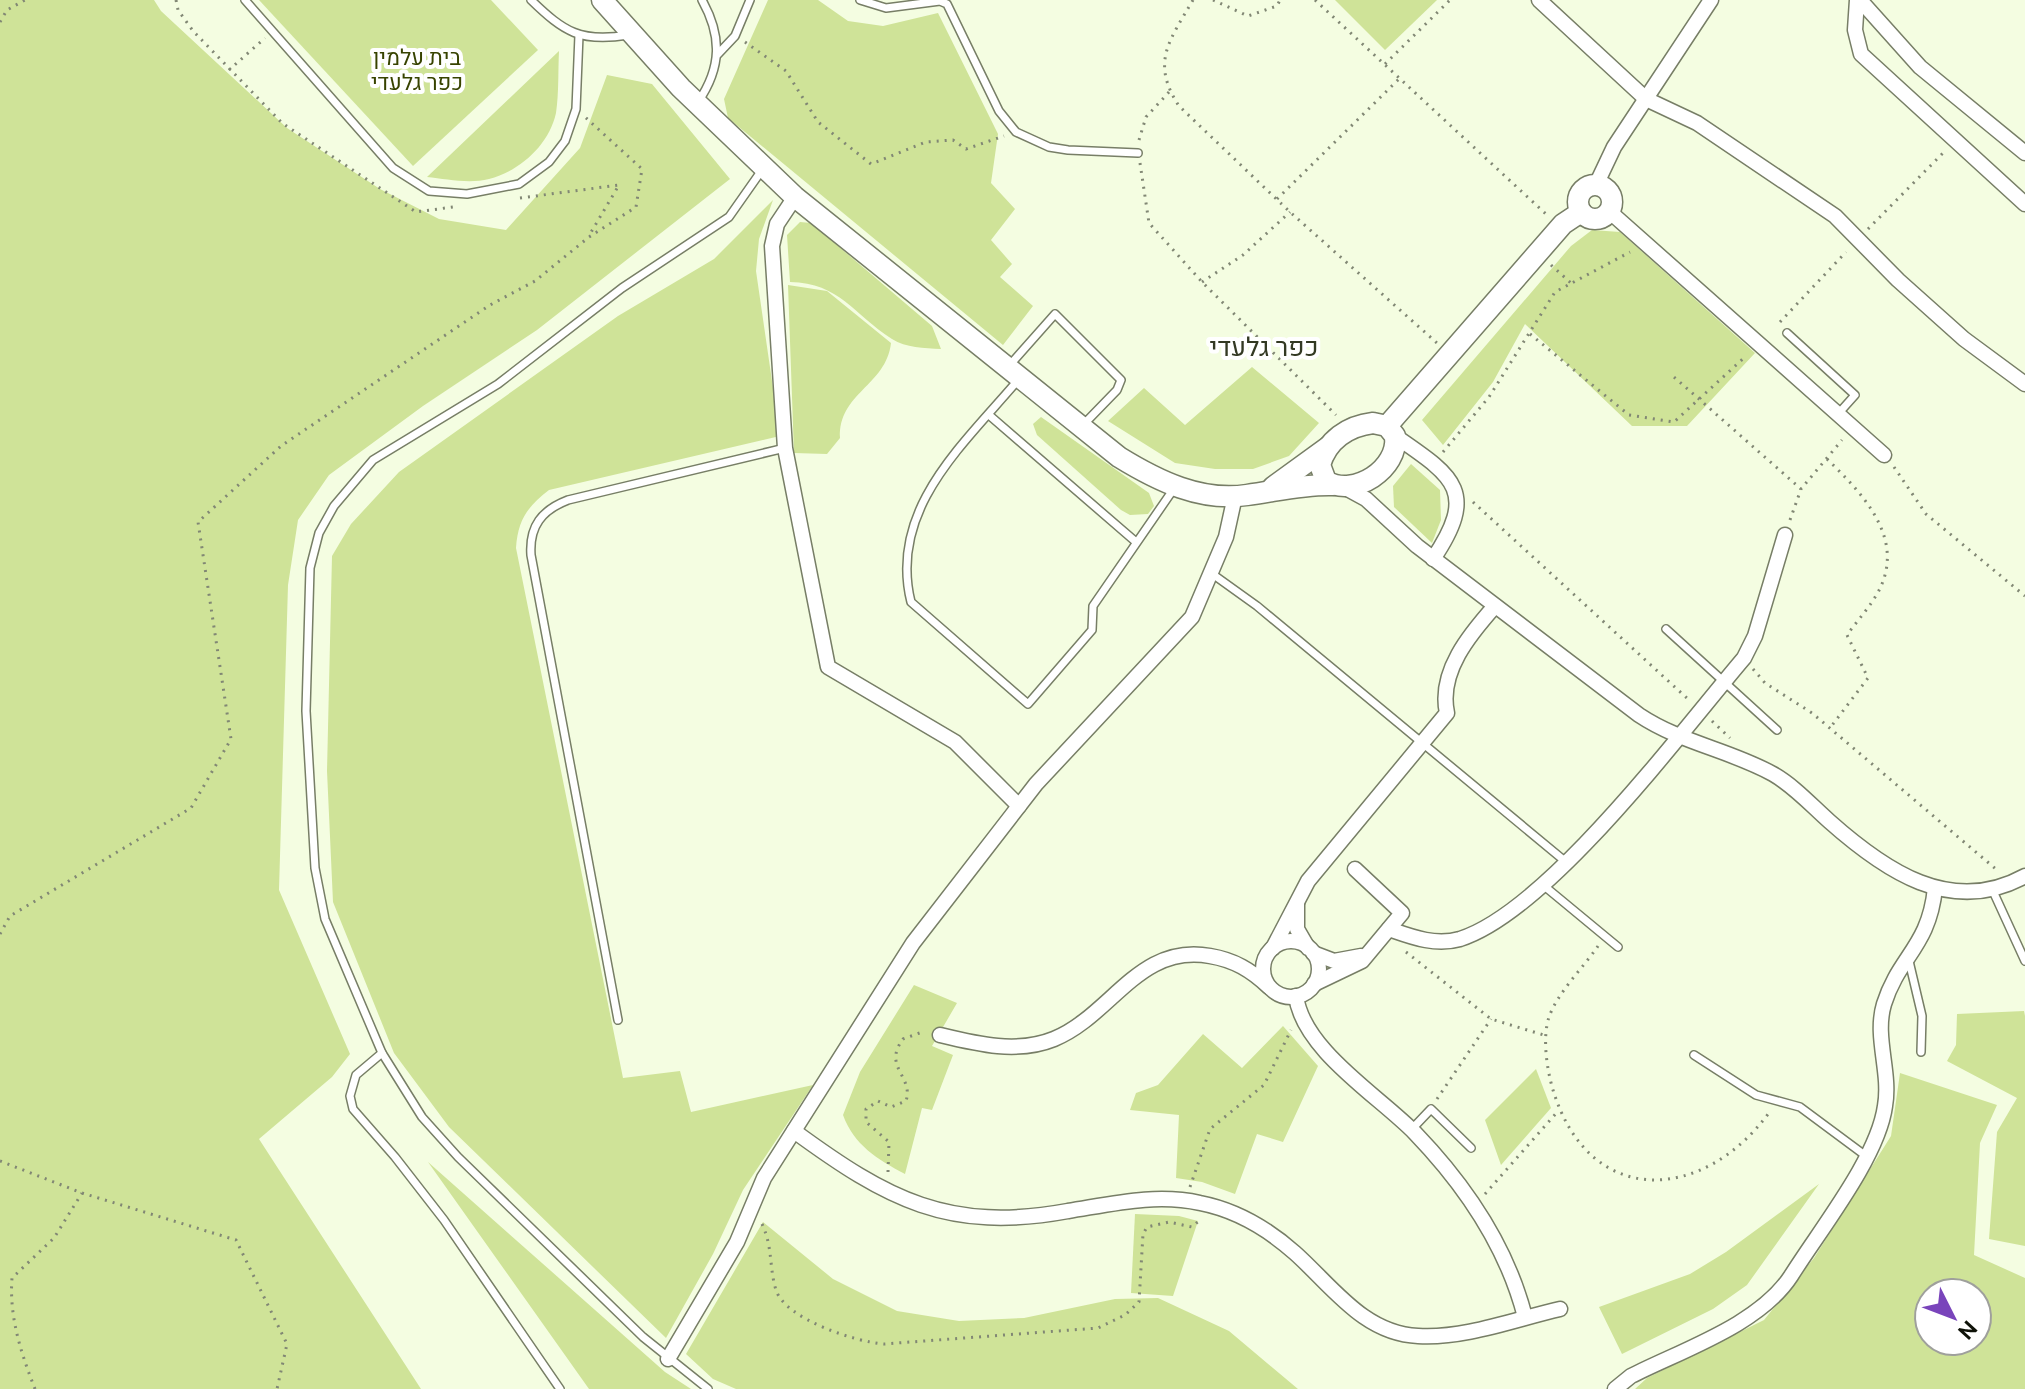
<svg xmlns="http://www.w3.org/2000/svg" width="2025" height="1389" font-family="Ubuntu,Heebo,sans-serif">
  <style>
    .green { fill: #cfe398; fill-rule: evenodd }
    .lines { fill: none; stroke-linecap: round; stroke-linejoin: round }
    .lane-casing { stroke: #777e66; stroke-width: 10 }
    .street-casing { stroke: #777e66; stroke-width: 17 }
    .secondary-casing { stroke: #777e66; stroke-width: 23 }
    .path { stroke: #818774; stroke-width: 3; stroke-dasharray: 2 6; stroke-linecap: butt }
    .lane { stroke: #fff; stroke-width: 7 }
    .street { stroke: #fff; stroke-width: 14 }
    .secondary { stroke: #fff; stroke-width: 20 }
    .labels { text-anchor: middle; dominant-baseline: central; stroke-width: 8; stroke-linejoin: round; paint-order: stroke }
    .park-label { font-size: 22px; fill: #374300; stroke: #fff }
    .quarter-label { font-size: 26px; fill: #333923; stroke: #fff }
  </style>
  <rect width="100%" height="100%" fill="#f4fde1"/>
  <g class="green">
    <path d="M0 0H154L161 11 287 128 380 189 439 219 506 230 580 148 607 75 652 84 730 179 537 330 423 406 329 475 298 520 288 585 279 890 350 1054 332 1077 259 1139 421 1389H0Z"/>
    <path d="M259 0H491L538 50 413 166Z"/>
    <path d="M768 0H818L848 21 883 26 938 13 998 134 991 183 1015 209 991 240 1012 264 1000 277 1033 306 1003 345 728 118 724 99Z"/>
    <path d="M1335 0H1437L1385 50Z"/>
    <path d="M559 51C558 71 559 93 556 113 549 145 520 171 489 179 469 184 446 179 427 177Z"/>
    <path d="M773 200 759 239 756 271 780 436 549 490C527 507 518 520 516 548L623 1078 680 1071 691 1112 813 1085 743 1190 713 1254 666 1338 449 1127 394 1053 333 902 327 771 332 556 351 524 399 472 618 316 714 259Z"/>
    <path d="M800 222 811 223 932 326 941 349C924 348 906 348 892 339 853 314 840 283 790 282L787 235Z"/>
    <path d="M1592 230 1620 232 1755 353 1687 426H1632L1525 324 1493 382 1443 445 1422 420 1571 246Z"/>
    <path d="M788 285 827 291 891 343C886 386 838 393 840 438L827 454 794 453Z"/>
    <path d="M1252 367 1319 423 1289 456 1253 469H1215L1175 463 1108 421 1144 388 1185 425Z"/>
    <path d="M1041 417 1149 493 1154 506 1148 514 1130 515 1121 510 1037 435 1033 424Z"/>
    <path d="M1411 464 1440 490 1441 520 1432 543 1394 507 1393 486Z"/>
    <path d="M914 985 957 1003 932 1046 953 1055 932 1110 922 1108 905 1174C877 1159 854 1145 843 1115L860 1072Z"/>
    <path d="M2024 1011 2025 1016V1246L1989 1239 1997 1132 2017 1098 1947 1061 1956 1045 1957 1014Z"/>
    <path d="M1283 1026 1318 1066 1283 1142 1257 1134 1235 1194 1202 1182 1176 1178 1179 1115 1130 1110 1136 1093 1158 1085 1203 1034 1242 1068Z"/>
    <path d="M1536 1069 1551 1108 1501 1165 1485 1120Z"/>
    <path d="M1900 1073 1997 1105 1980 1143 1974 1255 2025 1278V1389H1635L1647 1378 1764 1320 1814 1258 1891 1136ZM1929 1293H1977V1341H1929Z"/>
    <path d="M428 1162 665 1372 691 1389H589Z"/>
    <path d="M1819 1184 1747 1285 1713 1309 1622 1354 1599 1307 1690 1274 1726 1252Z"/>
    <path d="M1135 1214 1179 1216 1198 1221 1173 1296 1131 1293Z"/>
    <path d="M763 1222 833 1279 897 1311 959 1321 1024 1318 1115 1299 1158 1298 1229 1331 1298 1389H736L713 1379 686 1354Z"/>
  </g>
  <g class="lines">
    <defs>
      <g id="lane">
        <path d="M245 0 393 168 429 191 467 194 519 184 549 162 565 141 576 109 579 35"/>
        <path d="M531 0C564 32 581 43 628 35"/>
        <path d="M860 0 886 8 940 1 947 4 999 111 1016 132 1049 147 1068 150 1138 153"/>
        <path d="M718 54 735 36 750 0"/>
        <path d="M698 102C722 67 722 36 702 0"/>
        <path d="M1787 333 1855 395 1838 414"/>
        <path d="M1008 367 1055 314 1121 380 1117 390 1084 424"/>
        <path d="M1019 379C964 444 888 509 911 602L1028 704 1092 630 1093 606 1175 487"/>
        <path d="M989 415 1136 542"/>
        <path d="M1211 573 1257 606 1566 862"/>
        <path d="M1666 629 1777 730"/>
        <path d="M1543 885 1618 947"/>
        <path d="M1992 889 2025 961"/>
        <path d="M1909 961 1922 1016 1921 1052"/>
        <path d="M618 1020 531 555C529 526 542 510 568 500L785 448"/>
        <path d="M382 1053 356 1075 350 1096 353 1109 395 1157 444 1220 560 1389"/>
        <path d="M1694 1055 1756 1095 1800 1107 1866 1156"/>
        <path d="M1411 1130 1431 1109 1471 1148"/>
        <path d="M708 1389 643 1337 458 1157 422 1117 382 1053 325 919 315 868 306 711 310 568 319 533 334 506 373 460 498 384 622 288 729 217 762 170"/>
      </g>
      <g id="street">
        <path d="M1539 0 1646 99 1697 123 1835 216 1898 280 1964 339 2025 384"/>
        <path d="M1857 0 1855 30 1861 54 2025 204"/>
        <path d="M1860 0 1920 67 2025 153"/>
        <path d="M1596 185 1614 147 1711 0"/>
        <path d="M795 197 777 224 772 246 785 448 828 667 955 742 1019 806"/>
        <path d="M1609 211 1884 455"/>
        <path d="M1395 436C1453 476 1479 491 1433 559"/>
        <path d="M1344 487 1366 499 1417 546 1639 715C1681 743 1730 750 1773 774 1794 786 1811 805 1829 821 1884 870 1951 917 2025 876"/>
        <path d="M1297 904V929L1308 948"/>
        <path d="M1389 929C1412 937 1435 946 1460 939 1548 911 1681 732 1744 658L1755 636 1785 535"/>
        <circle cx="1291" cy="969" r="28"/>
        <path d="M1273 948 1308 881 1447 713C1438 672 1470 634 1495 606"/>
        <path d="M1313 953 1334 961 1361 956"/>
        <path d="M1314 984 1362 961 1402 913 1355 869"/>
        <path d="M1296 996C1303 1050 1379 1096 1415 1133 1465 1185 1507 1247 1525 1317"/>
        <path d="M940 1035C977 1044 1017 1054 1054 1039 1112 1015 1139 943 1210 956 1234 960 1251 970 1269 987"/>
        <path d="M794 1131C887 1199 948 1233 1068 1211 1112 1204 1156 1193 1200 1203 1236 1210 1268 1229 1295 1253 1332 1286 1364 1334 1418 1336 1464 1339 1516 1319 1560 1309"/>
        <path d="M668 1359 737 1242 764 1178 913 943 1036 784 1192 617 1226 537 1235 496"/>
        <path d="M1615 1389 1631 1376C1682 1350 1759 1325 1791 1276 1819 1231 1878 1158 1885 1106 1891 1072 1874 1037 1884 1004 1899 956 1929 947 1935 888"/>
      </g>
      <g id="secondary">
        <path d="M602 0 681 88 795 197 1119 457C1158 481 1201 502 1247 495 1277 491 1304 484 1333 485"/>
        <circle cx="1595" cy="202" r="17"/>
        <path d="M1373 423 1387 426 1395 436C1399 469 1354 498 1326 481L1320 465C1327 440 1348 426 1373 423Z"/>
        <path d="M1387 426 1563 224 1581 212"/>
        <path d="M1273 487 1328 447"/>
      </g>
    </defs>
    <use href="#lane" class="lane-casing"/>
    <use href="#street" class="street-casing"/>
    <use href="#secondary" class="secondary-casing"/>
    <g class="path">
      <path d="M176 0 178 10 193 31 282 123 416 212 453 207"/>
      <path d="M1193 0C1170 40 1150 62 1179 106L1290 212 1437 343"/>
      <path d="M1213 0 1248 16 1277 6 1280 0"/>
      <path d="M1315 0 1547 215"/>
      <path d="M0 22 7 10 25 0"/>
      <path d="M745 42 786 71 818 122 871 164 926 142 953 140 966 149 1004 136"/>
      <path d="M1385 64 1450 0"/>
      <path d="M229 70 265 38"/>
      <path d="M1139 140 1146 117 1169 92"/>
      <path d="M1140 163 1149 223 1202 282 1336 415"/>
      <path d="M520 198 619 185 590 234"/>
      <path d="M1277 199 1400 78"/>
      <path d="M1868 229 1944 152"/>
      <path d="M1551 265 1572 284"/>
      <path d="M1202 282 1243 255 1290 212"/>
      <path d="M1780 322 1846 252"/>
      <path d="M1530 334 1629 415 1674 422 1746 356"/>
      <path d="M1674 377 1801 489"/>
      <path d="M1443 452 1489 397 1555 292 1630 252"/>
      <path d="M1827 459C1863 494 1908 540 1877 594 1869 608 1857 621 1847 635L1868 678 1830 728"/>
      <path d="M1894 467 1926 514 2025 596"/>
      <path d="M1473 502 1689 700"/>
      <path d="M1790 520 1801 489 1842 440"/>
      <path d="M1753 669 1765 683 1812 713 1997 870"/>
      <path d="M1712 721 1730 738"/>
      <path d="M0 934 10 916 191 808 231 739 198 522 281 446 490 305 535 281 589 237 636 207 642 169 585 117"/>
      <path d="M1598 946C1583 968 1558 992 1549 1017 1542 1038 1547 1070 1553 1090 1590 1211 1706 1202 1771 1110"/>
      <path d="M1406 952 1491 1019 1547 1036"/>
      <path d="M1437 1099 1491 1019"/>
      <path d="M0 1161 82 1193 236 1240 287 1344 277 1389"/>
      <path d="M888 1172 889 1142 866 1122V1109L878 1101 891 1107 906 1101C914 1076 882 1067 903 1039L925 1031"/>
      <path d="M1190 1187 1210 1129 1264 1085 1291 1030"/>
      <path d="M1485 1194 1559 1110"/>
      <path d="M762 1224C773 1247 769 1268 776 1290 785 1319 856 1342 884 1344L1098 1328 1125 1315 1139 1302 1143 1234 1147 1227 1169 1222 1192 1227 1201 1219"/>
      <path d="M35 1389C21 1353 9 1317 12 1278L54 1238 82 1193"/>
    </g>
    <use href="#lane" class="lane"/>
    <use href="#street" class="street"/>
    <use href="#secondary" class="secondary"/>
  </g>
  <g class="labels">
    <g class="park-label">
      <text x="417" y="56">בית עלמין<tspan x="417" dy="25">כפר גלעדי</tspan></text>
    </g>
    <g class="quarter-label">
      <text x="1264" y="346">כפר גלעדי</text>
    </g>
  </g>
  <g transform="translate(1953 1317) rotate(132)"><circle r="38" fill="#ffffff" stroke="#9fa09c" stroke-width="2"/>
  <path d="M0-6L14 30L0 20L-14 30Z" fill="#7944bb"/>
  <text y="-12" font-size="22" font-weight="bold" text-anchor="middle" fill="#0f1208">N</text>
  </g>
</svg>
